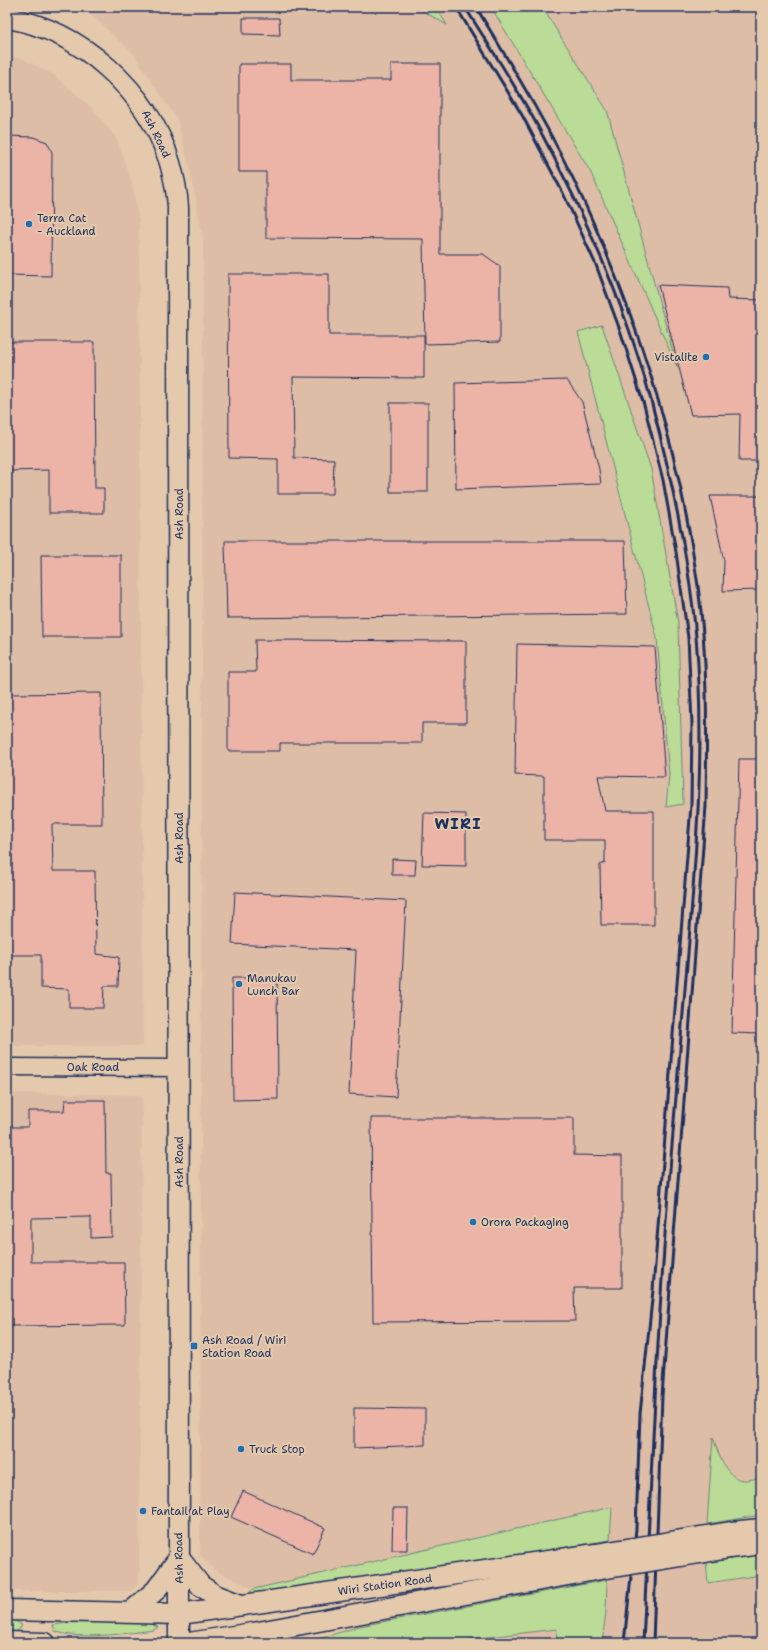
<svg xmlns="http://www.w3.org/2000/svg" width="768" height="1650" font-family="'Shantell Sans',sans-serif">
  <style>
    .built { fill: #debda7; fill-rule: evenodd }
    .green { fill: #badc96; stroke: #6a867a }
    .building { fill: #ecb4a6; stroke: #1b2f5e }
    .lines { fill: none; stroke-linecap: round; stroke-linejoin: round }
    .minor-casing { stroke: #1b2f5e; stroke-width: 19 }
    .major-casing { stroke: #1b2f5e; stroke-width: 23 }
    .minor { stroke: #e4c9ac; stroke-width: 16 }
    .major { stroke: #e4c9ac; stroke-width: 20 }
    .rail { stroke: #1b2f5e; stroke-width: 3 }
    .major-bridge-casing { stroke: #1b2f5e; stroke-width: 23; stroke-linecap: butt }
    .major-bridge { stroke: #e4c9ac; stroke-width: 20 }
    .poi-dot { fill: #1f6fb2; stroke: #e4c9ac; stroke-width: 1.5 }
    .labels { text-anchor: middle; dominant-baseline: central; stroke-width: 4; stroke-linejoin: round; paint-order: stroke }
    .street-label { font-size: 11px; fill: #1b2f5e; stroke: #e4c9ac }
    .poi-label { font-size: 11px; fill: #1b2f5e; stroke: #e4c9ac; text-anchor: start }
    .district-label { font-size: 15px; font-weight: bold; letter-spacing: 1px; fill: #1b2f5e; stroke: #e4c9ac }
  </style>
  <rect width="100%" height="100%" fill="#e4c9ac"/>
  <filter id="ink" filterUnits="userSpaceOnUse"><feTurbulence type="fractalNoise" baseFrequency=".025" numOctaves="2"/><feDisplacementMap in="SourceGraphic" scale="8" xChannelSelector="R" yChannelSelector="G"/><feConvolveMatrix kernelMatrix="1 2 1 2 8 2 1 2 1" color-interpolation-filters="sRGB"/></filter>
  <g filter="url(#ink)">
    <g class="built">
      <path d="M70 7H416L446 24 436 7H491L591 173 675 362 607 110 542 7H761V1478L742 1480 730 1473 720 1459 712 1438 706 1562 708 1583 761 1575V1643H602L606 1612 612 1508 254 1589 214 1570 200 1555 203 238 190 170 177 119 132 52 90 14ZM601 325 678 623 683 804 666 807 669 775 657 638 578 332Z"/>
      <path d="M7 55 23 59 54 75 93 109 117 139 132 183 139 221 143 1046H7Z"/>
      <path d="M7 1093 142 1095 139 1582 131 1591H7Z"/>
      <path d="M557 1629 556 1643H435L443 1642Z"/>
    </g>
    <g class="green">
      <path d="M416 7H436L447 25Z"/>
      <path d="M491 7H542L607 110 677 367 591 173Z"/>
      <path d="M602 325 651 469 678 623 683 804 666 807 669 775 657 638 578 332Z"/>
      <path d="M713 1437C718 1452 724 1476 742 1480 747 1481 755 1478 761 1478V1515L707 1524Z"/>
      <path d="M612 1507 610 1540 265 1597 245 1595 254 1589Z"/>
      <path d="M761 1555V1575L708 1583 706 1562Z"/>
      <path d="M607 1580 606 1612 602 1643H556L557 1629 435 1643H306L360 1626Z"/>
      <path d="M7 1617 21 1624V1628L11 1635H7Z"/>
      <path d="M138 1619 158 1627 154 1630C129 1633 77 1641 55 1631L53 1625 89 1620Z"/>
    </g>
    <g class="building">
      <path d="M243 18H279L280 35 243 34Z"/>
      <path d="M239 64H291V80H391V64H440V254H483L500 266V342L425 344 423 239 266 238V172H239Z"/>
      <path d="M7 136 33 137 47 142 52 152 51 276 7 275Z"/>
      <path d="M228 274H329V335H424V378L293 377 294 458 334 459 333 494H278V459L229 458Z"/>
      <path d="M658 285 727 288 728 299 761 300V461H739L740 414 691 415Z"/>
      <path d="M7 342H94L95 488H104V513H49V470L7 471Z"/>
      <path d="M567 380 582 402 599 469 601 484 456 489 455 383Z"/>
      <rect x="390" y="403" width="38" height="89"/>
      <path d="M710 496H761V590L723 591 724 561Z"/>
      <path d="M225 541H625L627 614 227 618Z"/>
      <path d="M41 555H121V637H42Z"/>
      <path d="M255 640 466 641V723H422V743H280V751H228V672H256Z"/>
      <path d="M517 644 655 647 665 777 598 776 605 811H654V925H601L600 865 605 863V840H544V776L515 775Z"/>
      <path d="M101 693 102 824H52L53 871H95L96 954 119 957 118 986H104L103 1008H69V989L41 988V955H7V694Z"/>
      <path d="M739 759H761V1034L732 1033Z"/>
      <path d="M424 813 466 814V866L422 865Z"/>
      <path d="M392 859 416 860 415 875H392Z"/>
      <path d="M235 892 406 901 396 1097 349 1094 356 950 232 944Z"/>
      <path d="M232 978H277L278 1099 233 1100Z"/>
      <path d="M65 1100H105L106 1173H111L112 1237 91 1238V1217L31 1218V1262H124L125 1325 7 1326V1127H28V1111H64Z"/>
      <path d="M371 1118H574V1155L622 1156V1288H574L575 1321 373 1322Z"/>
      <path d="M354 1408 425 1409V1445L354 1448Z"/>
      <path d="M243 1491 325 1528 313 1554 231 1517Z"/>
      <path d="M393 1508H408L407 1550H392Z"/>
    </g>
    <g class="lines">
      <defs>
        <path id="minor" d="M7 1067 179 1068"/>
        <g id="major">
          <path d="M7 18C81 30 148 91 170 163 174 177 177 192 178 207L179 1643"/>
          <path d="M731 1532 761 1529"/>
          <path d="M730 1548 761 1544"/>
          <path d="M179 1558 201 1586 215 1595 241 1605"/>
          <path d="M7 1610 180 1614 596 1554"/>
          <path d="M131 1612 156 1590 179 1558"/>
          <path d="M7 1642 45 1643"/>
          <path d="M189 1643 253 1633 595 1570"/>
        </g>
      </defs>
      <use href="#minor" class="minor-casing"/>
      <use href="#major" class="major-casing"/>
      <use href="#minor" class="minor"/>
      <use href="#major" class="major"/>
      <g class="rail">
        <path d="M456 7 522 115 564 195 596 265 621 333 644 405 663 480 676 552 688 638 692 723 691 805 653 1290 640 1414 636 1529 624 1643"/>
        <path d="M465 7C489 46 514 83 536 123 584 212 626 306 652 404 672 480 689 559 696 637 705 739 697 840 689 941 682 1017 676 1093 670 1169 657 1327 651 1485 643 1643"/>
        <path d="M476 7C515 71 554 135 585 204 640 325 680 454 698 586 708 659 707 733 706 806L662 1396 653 1643"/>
      </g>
      <defs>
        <g id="major-bridge">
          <path d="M596 1554 731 1532"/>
          <path d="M595 1570 730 1548"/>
        </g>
      </defs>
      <use href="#major-bridge" class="major-bridge-casing"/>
      <use href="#major-bridge" class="major-bridge"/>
    </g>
  </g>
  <g class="poi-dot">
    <circle cx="29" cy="224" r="4"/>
    <circle cx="706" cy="357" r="4"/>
    <circle cx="239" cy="984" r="4"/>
    <circle cx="473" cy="1222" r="4"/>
    <rect x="190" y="1342" width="8" height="8" rx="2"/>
    <circle cx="241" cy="1449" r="4"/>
    <circle cx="143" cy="1511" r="4"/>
  </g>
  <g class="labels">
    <g class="street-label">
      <text transform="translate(156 134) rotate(64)">Ash Road</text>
      <text transform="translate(179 514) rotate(-90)">Ash Road</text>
      <text transform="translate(179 838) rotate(-90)">Ash Road</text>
      <text x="93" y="1067">Oak Road</text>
      <text transform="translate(179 1162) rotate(-90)">Ash Road</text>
      <text transform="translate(179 1558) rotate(-91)">Ash Road</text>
      <text transform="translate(385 1585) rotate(-8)">Wiri Station Road</text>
    </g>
    <g class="poi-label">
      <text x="37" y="218">Terra Cat<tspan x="37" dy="13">- Auckland</tspan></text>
      <text x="698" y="357" text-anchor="end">Vistalite</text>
      <text x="247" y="978">Manukau<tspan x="247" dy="13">Lunch Bar</tspan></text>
      <text x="481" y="1222">Orora Packaging</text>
      <text x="202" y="1340">Ash Road / Wiri<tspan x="202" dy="13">Station Road</tspan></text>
      <text x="249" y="1449">Truck Stop</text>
      <text x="151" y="1511">Fantail at Play</text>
    </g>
    <g class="district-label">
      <text x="458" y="824">WIRI</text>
    </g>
  </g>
  <rect width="768" height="1650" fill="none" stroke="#e4c9ac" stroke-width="24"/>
  <rect x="12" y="12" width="744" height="1626" fill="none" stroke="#1b2f5e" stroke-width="1.5" filter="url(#ink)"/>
</svg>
